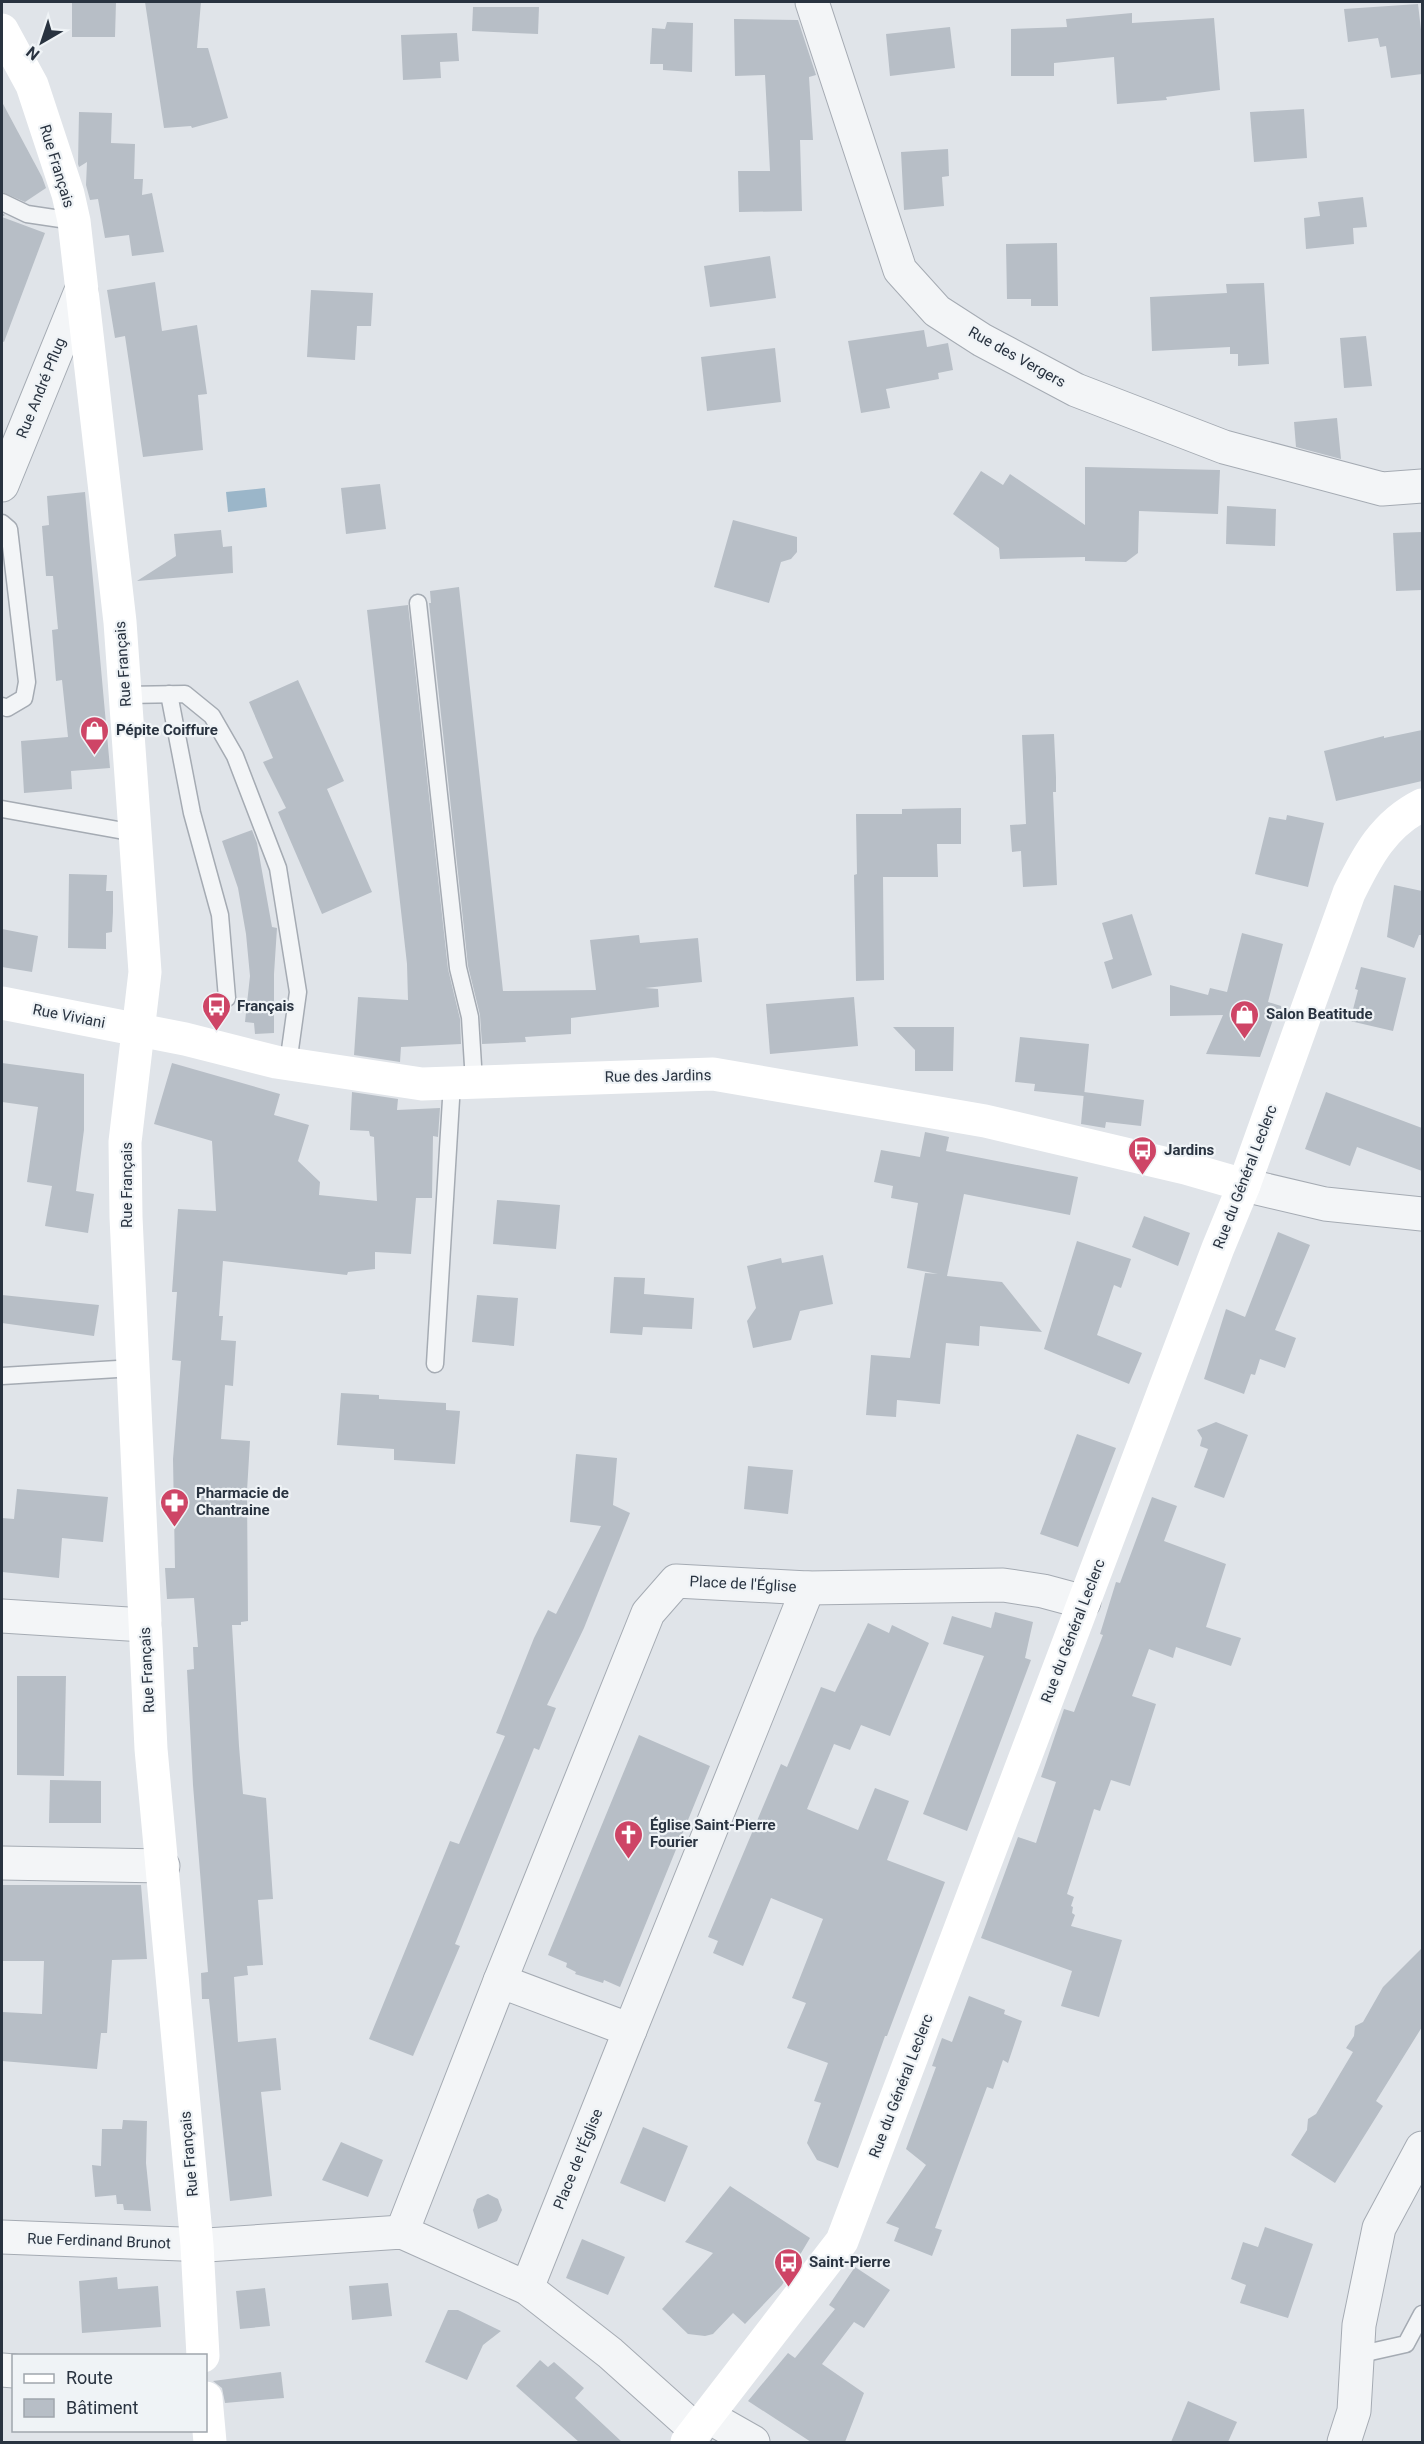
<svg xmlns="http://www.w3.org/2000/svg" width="1424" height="2444" font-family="Roboto,sans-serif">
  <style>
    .water { fill: #9bb6c9 }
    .building { fill: #b7bec6 }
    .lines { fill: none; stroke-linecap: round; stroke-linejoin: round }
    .lane-casing { stroke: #a5abb3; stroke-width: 19 }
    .street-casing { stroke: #a5abb3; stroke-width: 35 }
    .lane { stroke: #f3f5f7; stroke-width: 16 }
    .street { stroke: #f3f5f7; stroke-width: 33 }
    .secondary { stroke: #fff; stroke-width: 33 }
    .labels { text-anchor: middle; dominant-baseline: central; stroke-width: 4.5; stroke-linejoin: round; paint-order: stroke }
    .street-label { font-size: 15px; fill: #293340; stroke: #eff3f6 }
    .poi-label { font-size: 15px; font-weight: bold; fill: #293340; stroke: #eff3f6; text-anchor: start }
  </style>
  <rect width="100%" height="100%" fill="#e0e4e9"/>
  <path class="water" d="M265 488 267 507 228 512 226 492Z"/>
  <g class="building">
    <path d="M72 2H116L115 37H72Z"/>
    <path d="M145 2H201L197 48H208L228 118 192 128 191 126 164 128Z"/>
    <path d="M1418 4 1422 38V74L1391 78 1386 46 1380 47 1378 38 1348 42 1344 9Z"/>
    <path d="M473 7H539L538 34 472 31Z"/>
    <path d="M1132 13V23L1214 18 1220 90 1166 97 1167 100 1117 104 1114 57 1054 63V76H1011V29L1067 27 1066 19Z"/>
    <path d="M734 19 798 20 816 75 809 77 813 140H800L802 211 739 212 738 171H770L765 75 735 76Z"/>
    <path d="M667 22 693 23 692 72 663 70V64H650L652 28 665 29Z"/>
    <path d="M950 27 955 68 890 76 886 34Z"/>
    <path d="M457 33 459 61 440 62 441 78 403 80 401 35Z"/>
    <path d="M2 102 42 177 46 188 25 202 2 192Z"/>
    <path d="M1304 109 1307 158 1254 162 1250 112Z"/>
    <path d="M79 112 112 113 111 143 135 144 134 179H143L142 195 152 193 164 252 132 256 129 235 105 238 98 199 90 200 86 185 87 162 79 167 78 164Z"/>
    <path d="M948 149 949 176 942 177 944 206 904 210 901 152Z"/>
    <path d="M1363 197 1367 227 1353 228 1354 244 1306 249 1304 218 1320 216 1318 202Z"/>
    <path d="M2 213 5 215 2 217 45 233 4 342 2 341Z"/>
    <path d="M1057 243 1058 306H1031V299H1007L1006 244Z"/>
    <path d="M770 256 776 298 710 307 704 266Z"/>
    <path d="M155 282 162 331 197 325 207 394 198 395 203 450 143 457 125 336 115 338 107 290Z"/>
    <path d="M1264 283 1269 364 1238 366V354H1230V347L1152 351 1150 297 1227 293 1226 284Z"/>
    <path d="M311 290 373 293 371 326H357L355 360 307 357Z"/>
    <path d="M924 330 927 347 948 343 953 370 938 373 939 379 886 389 890 408 861 413 848 341Z"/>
    <path d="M1366 336 1372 386 1344 388 1340 338Z"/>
    <path d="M775 348 781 402 707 411 701 357Z"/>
    <path d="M1337 418 1341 459 1296 447 1294 422Z"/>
    <path d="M1085 467 1220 470 1218 514 1139 511 1138 553 1126 562 1085 561V557L1000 559 999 548 953 514 981 471 1003 485 1010 474 1085 525Z"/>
    <path d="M380 484 386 529 346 534 341 488Z"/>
    <path d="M85 492 110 768 71 771 72 789 24 793 21 741 68 737 62 680 56 681 52 630 58 629 53 576H46L42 526 49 525 47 496Z"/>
    <path d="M1227 506 1276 509 1275 546 1226 544Z"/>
    <path d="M733 520 797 537V552L791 559 781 562 769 603 714 587Z"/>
    <path d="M221 530 223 547 232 546 233 573 137 581 176 556 174 534Z"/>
    <path d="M1422 532V590L1396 591 1393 533Z"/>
    <path d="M459 587 503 991 596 990 590 940 639 935 640 943 698 938 702 982 645 988 658 989 659 1007 571 1018V1034L525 1037 526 1042 482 1044 480 1015 468 966 429 603H431L430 591Z"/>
    <path d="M408 605 448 969 460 1019 461 1044 401 1047 400 1062 354 1055 358 997 408 1000 407 964 367 610Z"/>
    <path d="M298 680 344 781 327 789 372 892 322 914 278 812 286 808 263 762 273 758 249 702Z"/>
    <path d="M1422 730V781L1336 801 1324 751 1384 736V738Z"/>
    <path d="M1054 734 1056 777V792H1053L1057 885 1023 887 1021 851 1012 852 1010 825 1026 824 1022 735Z"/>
    <path d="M961 808V844H937L938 877H883L884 980 856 981 854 875 857 874 856 814H902V809Z"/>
    <path d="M1287 815 1324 823 1308 887 1255 874 1269 817 1286 820Z"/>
    <path d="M252 830 257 843 272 927 277 928 274 974V1033L255 1034 254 1023 245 1022 250 976 246 934 238 888 222 841Z"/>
    <path d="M69 874 107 875 106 891H113V912L112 932 106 933V949L68 948Z"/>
    <path d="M1394 885 1422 891V935H1419L1414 948 1387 937Z"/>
    <path d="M1132 914 1152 975 1112 989 1104 962 1113 959 1102 923Z"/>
    <path d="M2 929 38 936 32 972 2 967Z"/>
    <path d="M1242 933 1283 944 1268 1002 1281 1006V1014H1275L1260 1057 1206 1054 1223 1015 1170 1016V985L1208 995 1210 988 1227 992Z"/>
    <path d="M1361 967 1406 978 1393 1031 1350 1021 1358 990 1355 989Z"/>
    <path d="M854 997 858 1046 770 1054 766 1004Z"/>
    <path d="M893 1027H954L953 1071H915V1050Z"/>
    <path d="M1020 1037 1089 1044 1084 1096 1034 1091 1035 1084 1015 1082Z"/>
    <path d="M2 1063 84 1074V1130L76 1191 94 1194 88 1233 45 1226 52 1186 27 1182 38 1107 2 1102Z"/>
    <path d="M172 1063 280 1094 274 1115 309 1125 298 1161 320 1182 319 1195 377 1201 374 1137 370 1136 369 1131 350 1130 352 1092 398 1099 397 1110 440 1108 438 1137 433 1136 432 1198H416L411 1254 375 1252V1269L348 1272 347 1275 223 1261 219 1316H223L221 1340 236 1341 233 1386 225 1385 221 1439 250 1441 247 1491 248 1621 241 1622V1625H232L239 1746 243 1794 266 1798 273 1899 258 1900 263 1965 247 1966 248 1975 234 1977 238 2042 276 2038 281 2090 261 2092 272 2196 230 2201 209 1999H202L201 1973 208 1972 193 1785 187 1670 194 1669 193 1647H198L194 1598 167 1599 165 1568H175L173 1459 181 1361 172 1360 177 1292H172L178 1209 216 1211 212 1141 154 1124Z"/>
    <path d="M1084 1092 1144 1100 1141 1126 1106 1122 1105 1128 1081 1124Z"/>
    <path d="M1326 1092 1422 1128V1171L1357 1147 1350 1166 1305 1149Z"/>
    <path d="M925 1132 949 1137 946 1151 1078 1177 1070 1215 964 1194 947 1276 1002 1282 1042 1332 980 1326 979 1346 946 1343 940 1404 897 1400 896 1417 866 1415 871 1355 910 1358 925 1273 938 1274 907 1268 918 1203 891 1198 893 1186 874 1182 881 1150 920 1157Z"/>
    <path d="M497 1200 560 1205 556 1249 493 1244Z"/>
    <path d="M1144 1216 1190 1233 1178 1266 1132 1247Z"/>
    <path d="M1278 1232 1310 1245 1275 1330 1296 1338 1285 1368 1260 1359 1255 1375 1251 1374 1244 1394 1204 1379 1226 1309 1245 1317Z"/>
    <path d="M1077 1241 1131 1259 1121 1288 1114 1285 1097 1335 1142 1353 1129 1384 1044 1349Z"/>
    <path d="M823 1255 833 1304 800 1311 791 1340 753 1348 747 1321 756 1308 747 1266 781 1258 782 1263Z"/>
    <path d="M614 1277 645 1278 644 1294 694 1298 692 1329 643 1327 642 1335 610 1333Z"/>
    <path d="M2 1295 99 1305 94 1336 2 1323Z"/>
    <path d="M477 1295 518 1298 514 1346 472 1342Z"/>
    <path d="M341 1393 379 1395V1399L446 1403V1410L460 1411 455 1464 394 1460V1449L337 1445Z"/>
    <path d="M1216 1422 1248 1435 1224 1498 1194 1487 1208 1449 1200 1446 1202 1438 1197 1430Z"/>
    <path d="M1077 1434 1116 1448 1078 1547 1040 1534Z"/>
    <path d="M576 1454 617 1458 613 1505 630 1513 584 1628 547 1705 556 1708 539 1750 534 1748 455 1944 460 1946 413 2056 369 2039 450 1841 459 1844 505 1736 496 1733 534 1638 548 1610 556 1614 601 1526 570 1522Z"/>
    <path d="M748 1466 793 1470 788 1514 744 1509Z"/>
    <path d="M17 1489 108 1497 103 1542 62 1538 59 1578 2 1572V1518L14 1519Z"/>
    <path d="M1152 1497 1177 1506 1164 1541 1226 1564 1206 1627 1241 1638 1231 1666 1176 1647 1173 1658 1149 1649 1132 1696 1156 1704 1130 1786 1111 1780 1100 1811 1094 1809 1067 1894 1074 1897 1071 1906 1073 1907 1072 1913 1075 1915 1071 1926 1122 1940 1099 2017 1061 2006 1072 1971 981 1938 1018 1837 1036 1843 1056 1782 1041 1777 1064 1709 1074 1712 1103 1635 1100 1634 1116 1582 1120 1583Z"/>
    <path d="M995 1612 1033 1622 1025 1658 1031 1660 967 1831 923 1814 984 1656 943 1644 952 1616 991 1628Z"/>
    <path d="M868 1623 889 1633 892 1625 929 1643 890 1736 861 1725 850 1750 834 1744 807 1809 858 1830 875 1788 909 1801 887 1860 945 1882 887 2036H885L838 2168 817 2160 807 2143 821 2103 814 2101 828 2063 787 2048 806 2003 792 1998 823 1919 771 1898 743 1966 713 1953 718 1941 708 1937 781 1764 787 1767 821 1687 835 1692Z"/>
    <path d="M17 1676H66L64 1776 17 1775Z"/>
    <path d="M639 1735 710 1766 620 1987 604 1980 603 1983 575 1974 576 1972 566 1967 567 1963 548 1955Z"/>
    <path d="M50 1780 101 1781V1823H49Z"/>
    <path d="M2 1885H141L147 1959 112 1960 107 2033H101L97 2069 2 2061V2012L42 2014 44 1961H2Z"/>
    <path d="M1422 1948V2027L1376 2101 1383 2106 1335 2183 1291 2155 1307 2130 1308 2119 1316 2114 1353 2052 1346 2048 1354 2036 1355 2026 1363 2022 1383 1987Z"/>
    <path d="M969 1996 1005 2010 1004 2014 1022 2021 1008 2063 1003 2060 993 2089 987 2087 935 2228 942 2230 932 2256 894 2241 899 2228 886 2223 926 2165 906 2149 936 2067 932 2066 942 2038 952 2042Z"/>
    <path d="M123 2120 147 2121 146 2163 151 2211 124 2210 123 2204H117L116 2195 95 2197 92 2165 101 2166 102 2129H122Z"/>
    <path d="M643 2127 688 2146 665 2202 620 2183Z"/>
    <path d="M341 2142 383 2160 368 2197 322 2180Z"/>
    <path d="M730 2186 810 2238 782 2285 745 2324 733 2313 713 2334 705 2336 688 2334 662 2309 713 2253 685 2242Z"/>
    <path d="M488 2194 498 2199 502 2210 497 2221 478 2229 473 2210 477 2199Z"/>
    <path d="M1265 2227 1313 2244 1288 2318 1240 2303 1246 2285 1231 2279 1243 2242 1258 2247Z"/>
    <path d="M582 2239 625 2257 608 2295 566 2278Z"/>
    <path d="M855 2267 890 2290 864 2328 854 2322 822 2364 864 2393 845 2442H811L748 2401 788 2353 795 2358 835 2309 829 2305Z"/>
    <path d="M117 2277 118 2289 158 2286 161 2327 82 2333 79 2281Z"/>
    <path d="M388 2283 392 2316 352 2320 349 2286Z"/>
    <path d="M265 2288 270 2326 240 2329 236 2291Z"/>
    <path d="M448 2310H458L501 2331 483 2345 467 2380 425 2362Z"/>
    <path d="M540 2360 548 2367 554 2362 584 2388 575 2398 622 2442H579L516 2386Z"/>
    <path d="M281 2372 284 2398 225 2403 222 2388 213 2381Z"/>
    <path d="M1188 2401 1237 2422 1228 2442H1171Z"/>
  </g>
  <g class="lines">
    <defs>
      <g id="lane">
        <path d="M2 202 27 214 74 221"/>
        <path d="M2 523 9 529 27 682 24 698 7 708 2 706"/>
        <path d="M418 603 458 968 470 1017 474 1082"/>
        <path d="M169 694 192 813 220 915 227 998"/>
        <path d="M125 695 185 694 212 716 235 756 278 868 298 992 288 1064"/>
        <path d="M2 809 135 833"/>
        <path d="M435 1364 452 1083"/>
        <path d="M2 1376 134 1368"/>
        <path d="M1357 2355 1406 2344 1422 2314"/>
      </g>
      <g id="street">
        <path d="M812 2 900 270 937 311 982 340 1076 390 1224 447 1382 489 1422 486"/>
        <path d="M2 485 81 291"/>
        <path d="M1244 1185 1325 1204 1422 1214"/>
        <path d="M808 1588 1003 1585 1043 1591 1084 1602"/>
        <path d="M2 1616 144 1625"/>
        <path d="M2 1863 163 1866"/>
        <path d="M500 1981 648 1613 676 1581 808 1588 630 2030"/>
        <path d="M402 2232 500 1981 630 2030 527 2288"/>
        <path d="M2 2237 207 2245 402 2232 527 2288 610 2353 697 2431"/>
        <path d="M2 2370 14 2371"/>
        <path d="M709 2417 753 2442"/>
        <path d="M1344 2442 1354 2411 1359 2325 1379 2228 1422 2148"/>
      </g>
    </defs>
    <use href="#lane" class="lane-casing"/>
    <use href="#street" class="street-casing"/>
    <use href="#lane" class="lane"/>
    <use href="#street" class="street"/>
    <g class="secondary">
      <path d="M2 30 32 85 68 194 74 221 120 622 145 972 125 1142 126 1217 151 1749 197 2245 203 2356"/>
      <path d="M2 1003 185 1039 276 1062 422 1084 713 1074 985 1121 1185 1168 1244 1185"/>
      <path d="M206 2398 210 2442"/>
      <path d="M687 2442 842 2241 1218 1248 1244 1185 1349 893C1367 856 1384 824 1422 805"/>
    </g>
  </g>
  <defs>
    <symbol id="shop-pin" viewBox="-11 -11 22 30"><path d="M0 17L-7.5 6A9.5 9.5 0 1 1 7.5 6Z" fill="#ce4566" stroke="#eff3f6"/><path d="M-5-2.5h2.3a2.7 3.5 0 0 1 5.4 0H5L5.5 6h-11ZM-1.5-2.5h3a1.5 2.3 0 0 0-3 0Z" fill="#fff"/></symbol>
    <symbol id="bus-pin" viewBox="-11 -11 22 30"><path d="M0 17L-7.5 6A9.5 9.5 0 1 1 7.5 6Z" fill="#ce4566" stroke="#eff3f6"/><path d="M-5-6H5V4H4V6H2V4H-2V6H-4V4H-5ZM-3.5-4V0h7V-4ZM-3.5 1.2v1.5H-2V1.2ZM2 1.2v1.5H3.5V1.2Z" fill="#fff"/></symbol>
    <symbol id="pharmacy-pin" viewBox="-11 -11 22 30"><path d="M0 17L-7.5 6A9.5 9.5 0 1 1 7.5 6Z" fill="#ce4566" stroke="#eff3f6"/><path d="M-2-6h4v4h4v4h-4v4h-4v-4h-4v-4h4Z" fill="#fff"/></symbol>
    <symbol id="church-pin" viewBox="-11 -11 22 30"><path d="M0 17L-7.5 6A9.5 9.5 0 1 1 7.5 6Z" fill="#ce4566" stroke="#eff3f6"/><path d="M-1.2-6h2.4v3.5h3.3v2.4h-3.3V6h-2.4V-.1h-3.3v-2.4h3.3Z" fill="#fff"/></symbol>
  </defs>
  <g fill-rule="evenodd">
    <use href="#shop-pin" x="78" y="714" width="33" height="45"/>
    <use href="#bus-pin" x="200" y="990" width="33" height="45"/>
    <use href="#shop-pin" x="1228" y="998" width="33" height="45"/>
    <use href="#bus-pin" x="1126" y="1134" width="33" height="45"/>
    <use href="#pharmacy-pin" x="158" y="1486" width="33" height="45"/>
    <use href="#church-pin" x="612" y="1818" width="33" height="45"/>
    <use href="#bus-pin" x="772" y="2246" width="33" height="45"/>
  </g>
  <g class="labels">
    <g class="street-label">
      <text transform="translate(57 166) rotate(73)">Rue Français</text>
      <text transform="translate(1017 357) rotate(29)">Rue des Vergers</text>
      <text transform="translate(41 388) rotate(-68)">Rue André Pflug</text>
      <text transform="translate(123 664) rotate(-94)">Rue Français</text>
      <text transform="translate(69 1016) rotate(11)">Rue Viviani</text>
      <text transform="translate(658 1076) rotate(-1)">Rue des Jardins</text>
      <text transform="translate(1245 1177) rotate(-69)">Rue du Général Leclerc</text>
      <text transform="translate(127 1185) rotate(-90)">Rue Français</text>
      <text transform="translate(743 1584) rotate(3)">Place de l'Église</text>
      <text transform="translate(1073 1631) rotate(-69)">Rue du Général Leclerc</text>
      <text transform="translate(147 1670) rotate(-93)">Rue Français</text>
      <text transform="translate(901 2086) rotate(-69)">Rue du Général Leclerc</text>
      <text transform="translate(189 2154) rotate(-95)">Rue Français</text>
      <text transform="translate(578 2159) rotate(-68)">Place de l'Église</text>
      <text transform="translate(99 2241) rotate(2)">Rue Ferdinand Brunot</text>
    </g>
    <g class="poi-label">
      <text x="116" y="730">Pépite Coiffure</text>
      <text x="237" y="1006">Français</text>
      <text x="1266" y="1014">Salon Beatitude</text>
      <text x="1164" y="1150">Jardins</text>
      <text x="196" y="1493">Pharmacie de<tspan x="196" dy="17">Chantraine</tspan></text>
      <text x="650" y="1825">Église Saint-Pierre<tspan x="650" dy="17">Fourier</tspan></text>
      <text x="809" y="2262">Saint-Pierre</text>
    </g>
  </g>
  <rect width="1424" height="2444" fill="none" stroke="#293340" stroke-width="6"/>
  <rect x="12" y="2354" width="195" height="78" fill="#eff3f6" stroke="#a0a6ad" stroke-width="1.5"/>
  <rect x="24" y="2374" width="30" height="9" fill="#ffffff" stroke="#a0a6ad" stroke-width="1.5"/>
  <text x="66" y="2384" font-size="18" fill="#293340">Route</text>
  <rect x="24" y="2399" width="30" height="18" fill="#b7bec6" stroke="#a0a6ad" stroke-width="1.5"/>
  <text x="66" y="2414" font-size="18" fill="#293340">Bâtiment</text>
  <g transform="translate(42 42) rotate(219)" stroke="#eff3f6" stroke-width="4.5" paint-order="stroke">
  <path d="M0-4.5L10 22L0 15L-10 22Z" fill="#293340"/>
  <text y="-9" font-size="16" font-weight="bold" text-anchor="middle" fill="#293340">N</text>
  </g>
</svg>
